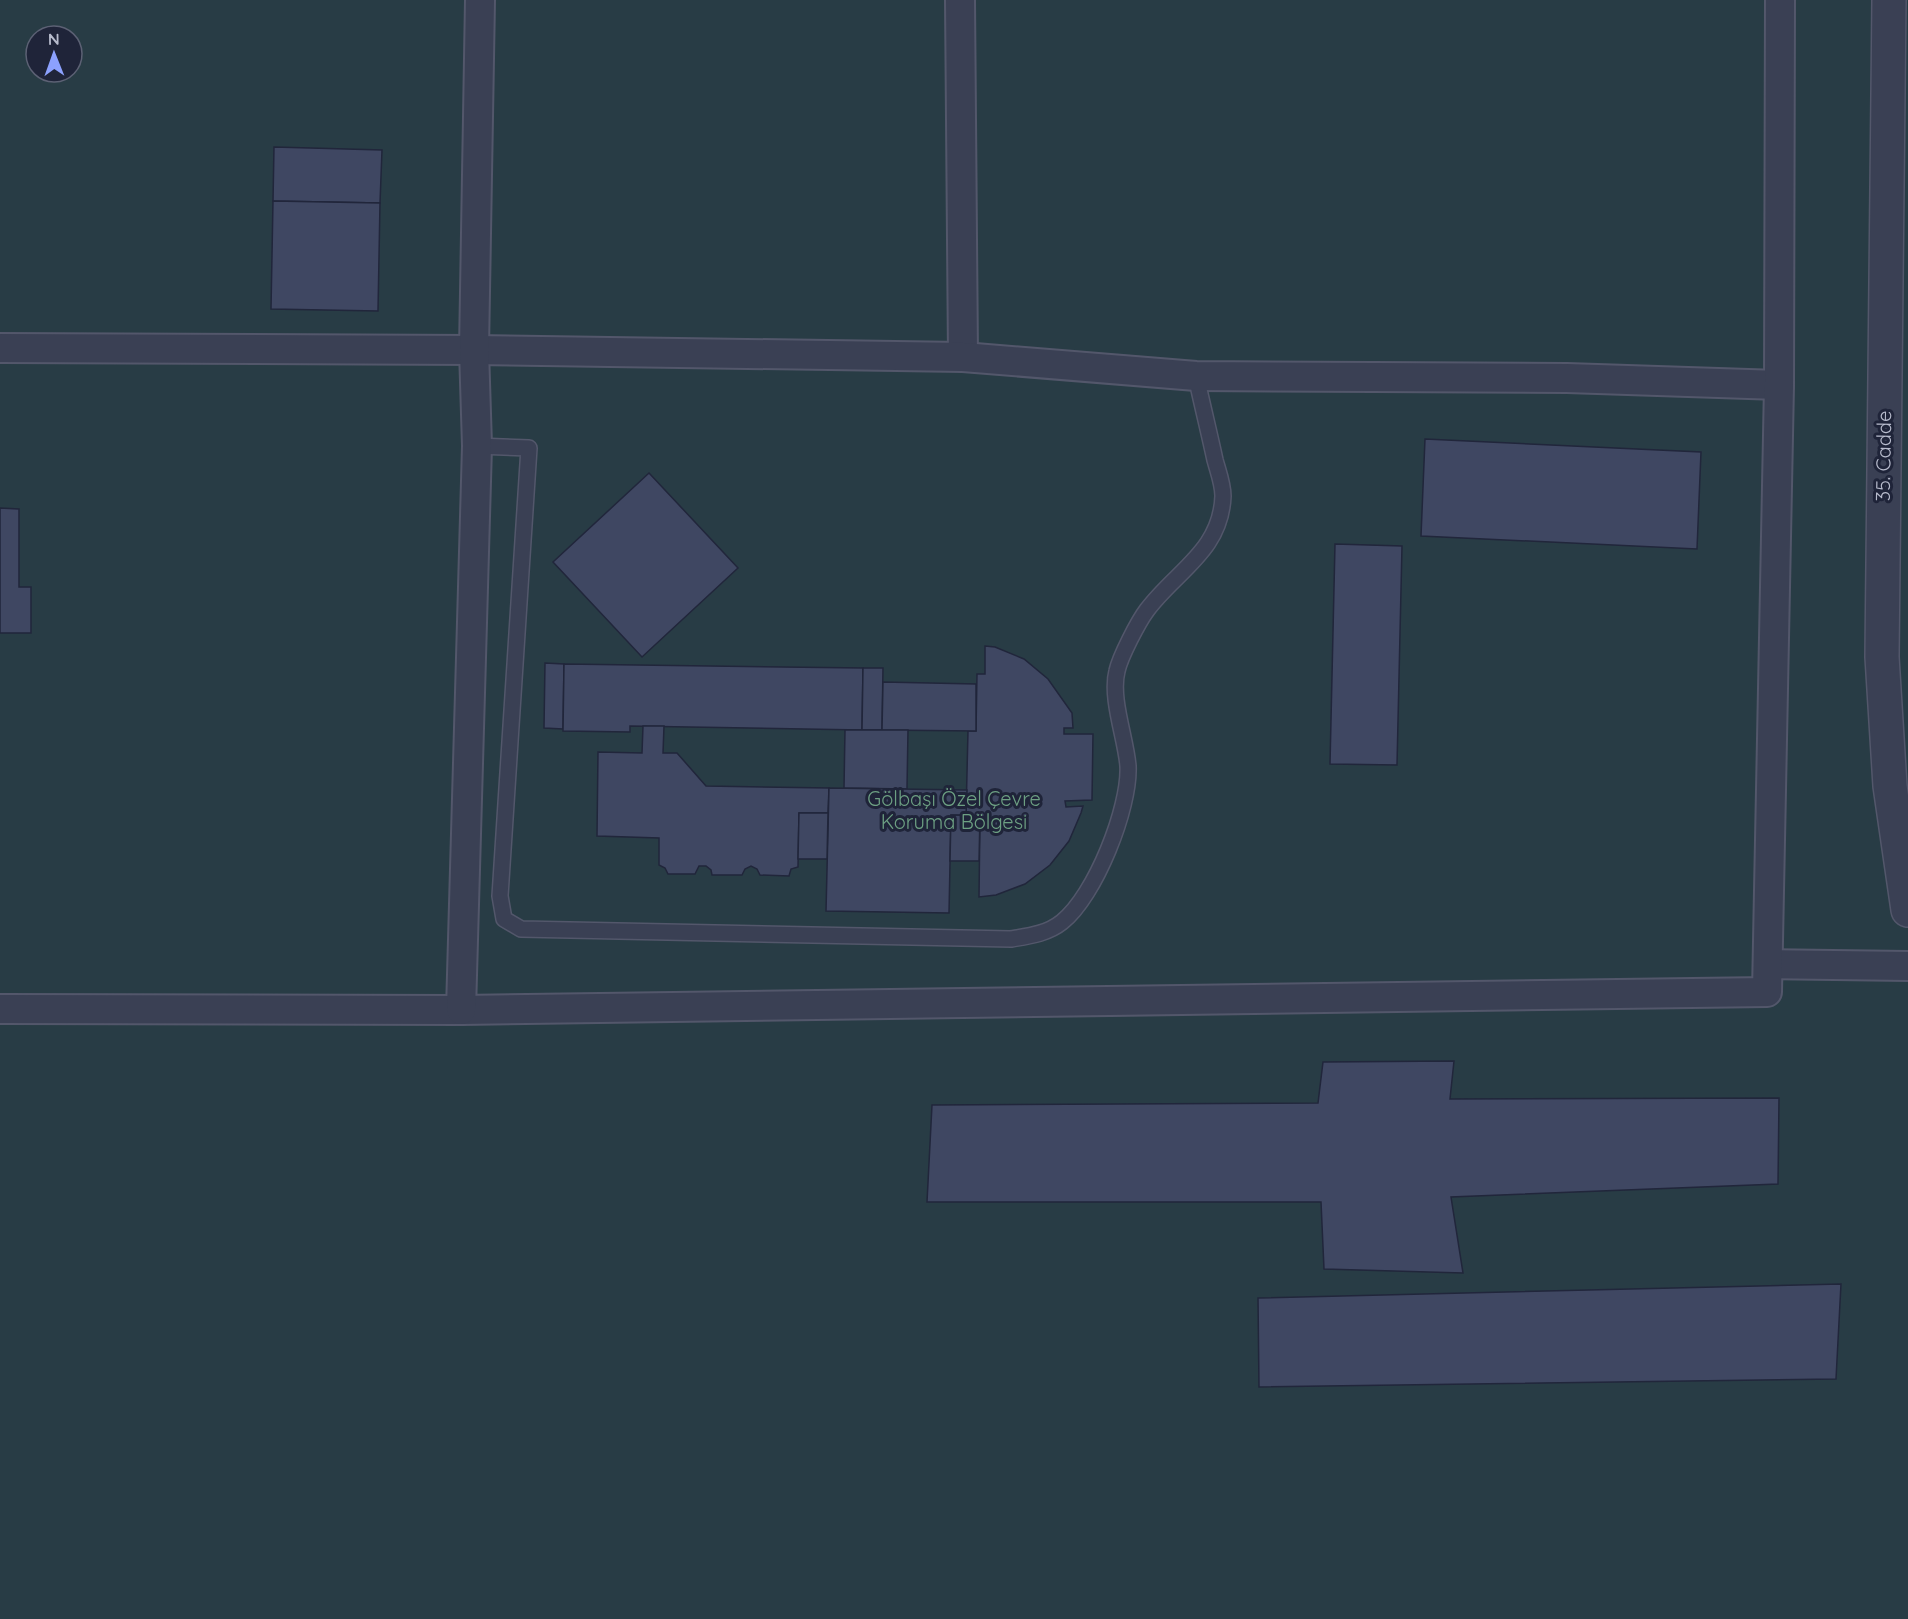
<svg xmlns="http://www.w3.org/2000/svg" width="1908" height="1619" font-family="Quicksand,sans-serif">
  <style>
    .green { fill: #283c45; fill-rule: evenodd }
    .building { fill: #3f4762; stroke: #21263b; stroke-width: 1.5 }
    .lines { fill: none; stroke-linecap: round; stroke-linejoin: round }
    .service-casing { stroke: #53576b; stroke-width: 18 }
    .minor-casing { stroke: #53576b; stroke-width: 32 }
    .tertiary-casing { stroke: #53576b; stroke-width: 36 }
    .service { stroke: #3a4054; stroke-width: 15 }
    .minor { stroke: #3a4054; stroke-width: 28 }
    .tertiary { stroke: #3a4054; stroke-width: 33 }
    .labels { text-anchor: middle; dominant-baseline: central; stroke-width: 6; stroke-linejoin: round; paint-order: stroke }
    .street-label { font-size: 20px; fill: #b8bccd; stroke: #1f2439 }
    .park-label { font-size: 20px; fill: #6da083; stroke: #1f2439 }
  </style>
  <rect width="100%" height="100%" fill="#252c44"/>
  <path class="green" d="M0 0H1908V1619H0ZM36 36H72V72H36Z"/>
  <g class="building">
    <path d="M274 147 382 150 380 203 273 201Z"/>
    <path d="M273 201 380 203 378 311 271 309Z"/>
    <path d="M1425 439 1701 452 1697 549 1421 536Z"/>
    <path d="M649 473 738 568 642 657 553 562Z"/>
    <path d="M0 508 19 509V587H31V633H0Z"/>
    <path d="M1335 544 1402 546 1397 765 1330 764Z"/>
    <path d="M985 646 995 647 1024 659 1048 679 1072 713 1073 728H1064V734H1093L1092 800 1065 801 1066 807 1083 806 1081 813 1069 841 1050 865 1025 884 996 895 979 897 980 816 966 815 968 731H976L977 674H985Z"/>
    <path d="M545 663 564 664 563 729 544 728Z"/>
    <path d="M564 664 863 668 862 730 630 726V732L563 731Z"/>
    <path d="M863 668H883L882 730H862Z"/>
    <path d="M883 682 976 684V731L882 730Z"/>
    <path d="M643 726H664L663 753H677L706 786 829 788 828 813H799L798 867 791 869 789 876 760 875 757 869 751 866 745 869 742 875H712L711 870 706 866H699L695 874H668L665 868 659 865V838L597 836 598 752 642 753Z"/>
    <path d="M845 730H908L907 789 844 788Z"/>
    <path d="M829 788 967 790 966 815H951L949 913 826 911Z"/>
    <path d="M799 813H828L827 859H798Z"/>
    <path d="M951 815 980 816 979 861H950Z"/>
    <path d="M1454 1061 1450 1099 1779 1098 1778 1184 1451 1197 1463 1273 1324 1269 1321 1202H927L932 1105 1318 1103 1323 1062Z"/>
    <path d="M1841 1284 1836 1379 1259 1387 1258 1298Z"/>
  </g>
  <g class="lines">
    <defs>
      <path id="service" d="M477 446 529 448 500 896 504 919 521 929 1011 939C1029 936 1047 934 1062 922 1095 896 1130 808 1128 766 1126 739 1110 698 1117 671 1120 657 1138 622 1147 610 1176 571 1221 551 1223 496 1223 484 1218 471 1215 460 1209 432 1202 404 1196 376"/>
      <g id="minor">
        <path d="M960 0 963 357"/>
        <path d="M0 348 474 350 963 357 1196 376 1567 378 1779 385"/>
        <path d="M1768 964 1908 966"/>
        <path d="M0 1009 461 1010 1767 992 1779 385 1780 0"/>
        <path d="M461 1010 477 446 474 350 480 0"/>
      </g>
      <path id="tertiary" d="M1889 0 1882 657 1890 786 1908 910"/>
    </defs>
    <use href="#service" class="service-casing"/>
    <use href="#minor" class="minor-casing"/>
    <use href="#tertiary" class="tertiary-casing"/>
    <use href="#service" class="service"/>
    <use href="#minor" class="minor"/>
    <use href="#tertiary" class="tertiary"/>
  </g>
  <g class="labels">
    <g class="street-label">
      <text transform="translate(1883 456) rotate(-89)">35. Cadde</text>
    </g>
    <g class="park-label">
      <text x="954" y="798">Gölbaşı Özel Çevre<tspan x="954" dy="23">Koruma Bölgesi</tspan></text>
    </g>
  </g>
  <g transform="translate(54 54) rotate(359)"><circle r="28" fill="#1f2439" stroke="#5c6174" stroke-width="1.5"/>
  <path d="M0-4.5L10 22L0 15L-10 22Z" fill="#8ca1fe"/>
  <text y="-9" font-size="16" font-weight="bold" text-anchor="middle" fill="#b8bccd">N</text>
  </g>
</svg>
